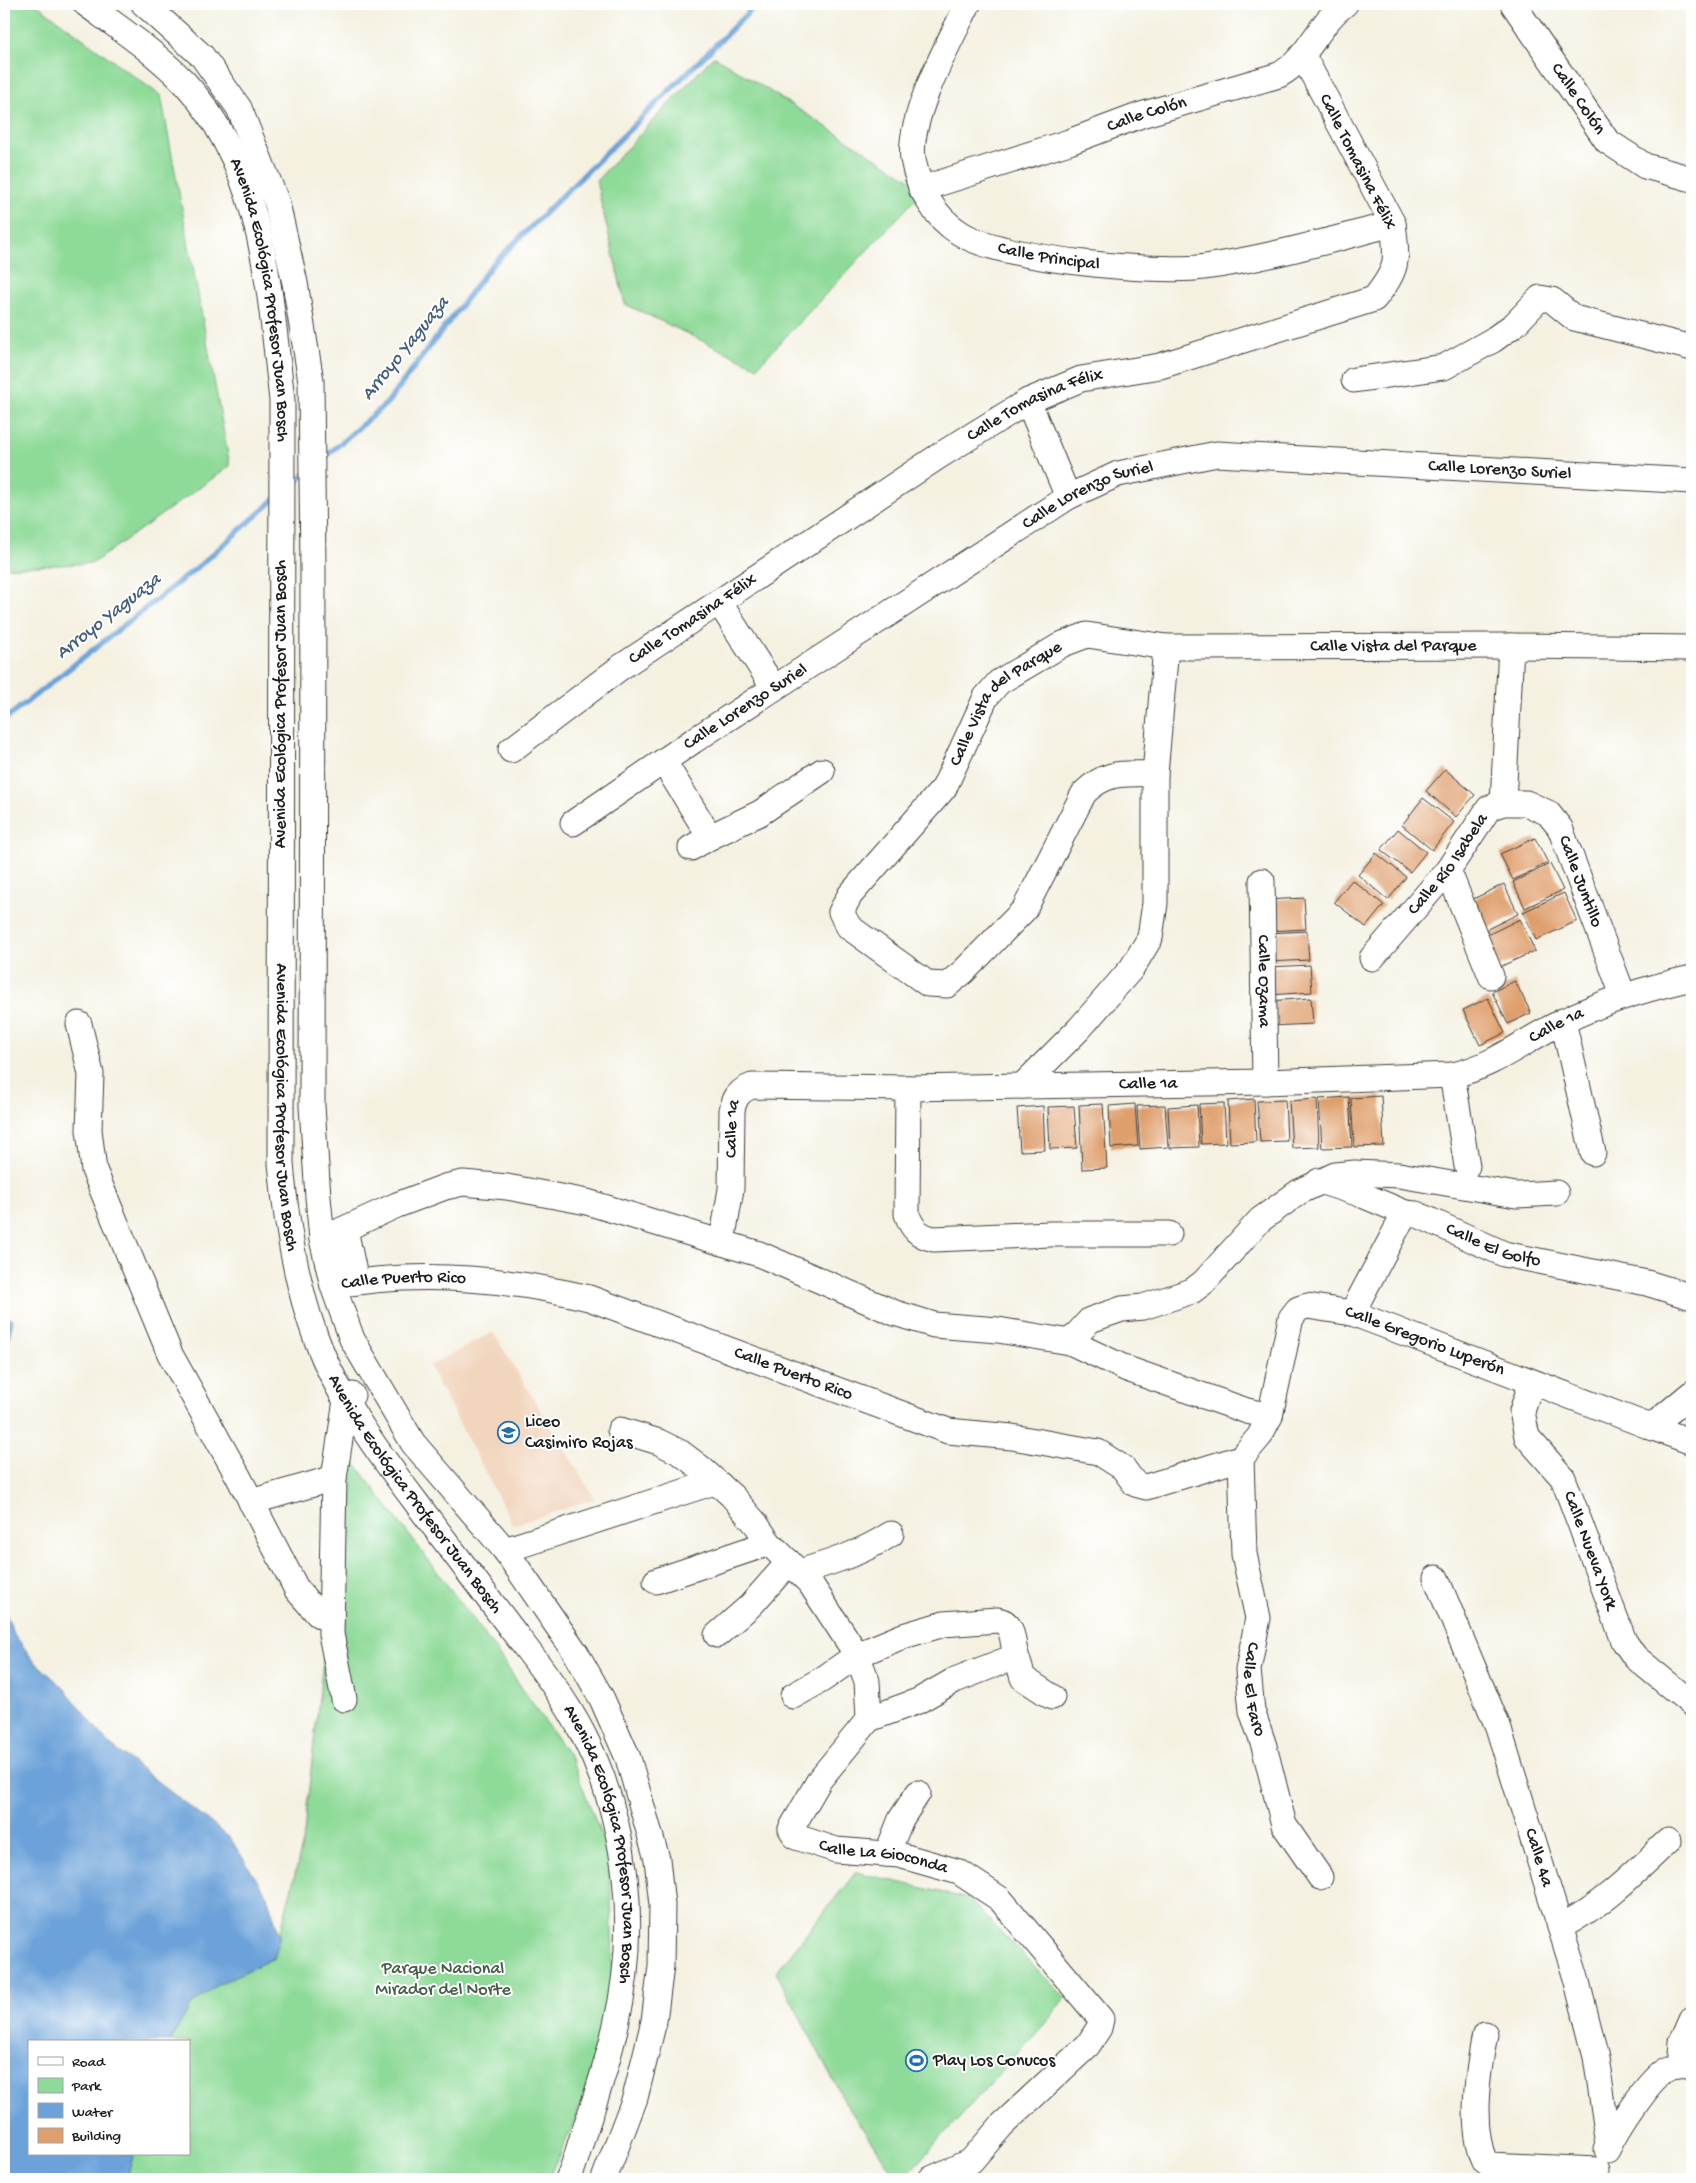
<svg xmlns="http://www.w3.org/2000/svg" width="1696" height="2183" font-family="'Gochi Hand',sans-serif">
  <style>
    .built { fill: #f2d5bd }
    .green { fill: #8eda98; stroke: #557b5a }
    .water { fill: #6ca2d9; stroke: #445f7a }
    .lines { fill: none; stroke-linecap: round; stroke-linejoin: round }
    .stream { stroke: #6ca2d9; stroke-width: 5.5 }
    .building { fill: #df9f6c }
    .minor-casing { stroke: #3c3c3a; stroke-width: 27 }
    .minor { stroke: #fff; stroke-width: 25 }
    .labels { text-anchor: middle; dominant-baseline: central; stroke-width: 4; stroke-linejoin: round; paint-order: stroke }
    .street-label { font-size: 18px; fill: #1c1c1c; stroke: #fff }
    .poi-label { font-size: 18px; fill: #1c1c1c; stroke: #fff; text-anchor: start }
    .park-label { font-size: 18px; fill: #445e47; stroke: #fff }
    .water-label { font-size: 19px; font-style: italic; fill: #445f7a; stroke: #fff }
  </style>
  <rect width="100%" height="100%" fill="#fff"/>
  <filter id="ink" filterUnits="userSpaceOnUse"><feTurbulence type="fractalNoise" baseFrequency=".02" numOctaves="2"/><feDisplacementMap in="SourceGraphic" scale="10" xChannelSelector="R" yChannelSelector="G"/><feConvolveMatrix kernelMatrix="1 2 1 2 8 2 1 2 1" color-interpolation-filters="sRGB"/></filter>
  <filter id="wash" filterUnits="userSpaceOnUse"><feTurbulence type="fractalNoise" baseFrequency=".0096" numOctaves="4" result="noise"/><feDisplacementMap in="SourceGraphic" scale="20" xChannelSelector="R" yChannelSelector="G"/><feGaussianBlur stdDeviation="1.12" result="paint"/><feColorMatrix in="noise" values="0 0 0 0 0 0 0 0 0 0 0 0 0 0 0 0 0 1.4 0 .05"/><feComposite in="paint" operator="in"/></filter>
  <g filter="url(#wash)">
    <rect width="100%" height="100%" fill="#f4f1e1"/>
    <path class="built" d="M493 1332 595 1499 513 1525 429 1366Z"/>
    <g class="green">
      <path d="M4 4H36L161 96 230 466 93 563 4 568Z"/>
      <path d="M714 56 925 189 757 367 625 304 596 181Z"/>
      <path d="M346 1452 480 1628 572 1760 610 1858 614 2005 575 2121 548 2179H126L134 2154H189V2042H170L190 2006 217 1985 274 1958 303 1842Z"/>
      <path d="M856 1872 969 1899 1065 1998 1049 2019 903 2179H897L846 2104 776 1972Z"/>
    </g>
    <g class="water">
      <path d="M4 1315 13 1320 4 1361Z"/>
      <path d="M4 1609 14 1634 34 1661 65 1689 109 1744 230 1838 266 1894 280 1935 273 1958 217 1985 190 2006 170 2042H29V2154H134L126 2179H4Z"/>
    </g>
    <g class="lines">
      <g class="stream">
        <path d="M319 462 387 403 491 266 757 4"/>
        <path d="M289 488 305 474"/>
        <path d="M4 720 199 566 274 500"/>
      </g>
    </g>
    <g id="blocks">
      <g class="building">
        <path d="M1445 769 1475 795 1456 817 1426 791Z"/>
        <path d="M1423 798 1454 822 1432 850 1402 825Z"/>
        <path d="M1398 829 1426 852 1410 872 1381 850Z"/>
        <path d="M1535 838 1548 863 1513 880 1500 854Z"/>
        <path d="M1376 853 1406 877 1388 900 1358 875Z"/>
        <path d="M1550 864 1563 890 1525 908 1513 882Z"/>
        <path d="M1352 880 1384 905 1366 927 1334 902Z"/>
        <path d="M1504 884 1518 914 1479 933 1465 903Z"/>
        <path d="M1564 893 1577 921 1536 940 1523 912Z"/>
        <path d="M1304 898 1306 929 1268 931 1266 900Z"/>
        <path d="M1520 919 1535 951 1495 969 1481 938Z"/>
        <path d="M1307 931 1309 960 1269 962 1268 933Z"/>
        <path d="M1310 965 1312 992 1270 995 1268 967Z"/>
        <path d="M1515 981 1531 1013 1508 1024 1492 992Z"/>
        <path d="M1311 998 1313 1024 1270 1026 1268 1001Z"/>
        <path d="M1488 998 1505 1033 1480 1045 1463 1010Z"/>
        <path d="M1381 1096 1384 1146 1354 1147 1351 1098Z"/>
        <path d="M1349 1097 1352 1147 1322 1148 1319 1099Z"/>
        <path d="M1254 1099 1256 1142 1230 1143 1228 1101Z"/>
        <path d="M1317 1099 1319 1147 1292 1148 1289 1101Z"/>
        <path d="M1285 1100 1287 1141 1260 1142 1257 1101Z"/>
        <path d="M1224 1103 1226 1143 1201 1144 1199 1104Z"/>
        <path d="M1103 1104 1107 1168 1082 1169 1079 1105Z"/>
        <path d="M1135 1104 1138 1146 1111 1148 1109 1106Z"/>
        <path d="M1165 1105 1168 1147 1140 1149 1137 1106Z"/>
        <path d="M1197 1105 1199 1147 1170 1148 1168 1107Z"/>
        <path d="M1043 1106 1045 1150 1020 1151 1017 1108Z"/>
        <path d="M1074 1106 1077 1148 1050 1149 1048 1107Z"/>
      </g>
    </g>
  </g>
  <g filter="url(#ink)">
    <use href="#blocks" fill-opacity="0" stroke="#3c3c3a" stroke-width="1"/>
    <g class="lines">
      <defs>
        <g id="minor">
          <path id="s1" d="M86 4C119 28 155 52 184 82 264 169 269 288 282 400L281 1163C286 1223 295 1281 316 1338 338 1398 377 1451 415 1501 447 1543 478 1585 510 1627 536 1661 563 1695 583 1734 629 1824 639 1932 615 2029 607 2064 596 2098 584 2132 579 2147 575 2165 568 2179"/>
          <path d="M144 4 202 56 239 108 277 203 295 283 311 381 313 570 312 1106 318 1197 322 1239 333 1286 352 1339 413 1443 505 1550 576 1653 602 1699 628 1758 657 1859 662 1905 661 1966 654 2021 635 2098 604 2179"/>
          <path id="s2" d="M968 4C950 41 907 118 913 159 918 188 934 217 960 233 1000 259 1156 274 1205 267 1268 258 1330 240 1393 224"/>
          <path id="s3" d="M1513 4 1607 141 1645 166 1692 179"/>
          <path id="s4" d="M921 189 1069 142 1141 115 1279 75C1309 59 1318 23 1345 4"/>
          <path d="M1354 380 1444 367 1493 340 1515 324 1540 298 1552 300 1574 318 1692 348"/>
          <path d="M1028 401 1068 497"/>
          <path d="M719 602 774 688"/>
          <path id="s5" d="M511 750 621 667 939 456 1028 401 1081 379 1160 366 1374 299C1398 269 1398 262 1393 224L1303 56"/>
          <path d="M664 762 710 837 760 813 822 771"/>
          <path id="s6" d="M1155 774C1124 774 1107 770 1084 793L1024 910 963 972 947 985 928 984 849 927 841 912 850 895 944 788 986 697 999 682 1063 644 1087 635 1166 647 1511 646 1692 648"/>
          <path d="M1503 803 1511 646"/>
          <path id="s7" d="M573 823 693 741 1068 497 1118 474 1217 454 1692 481"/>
          <path d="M691 848 710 837"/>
          <path d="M1448 870 1491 976"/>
          <path id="s8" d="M1262 881 1265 1082"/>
          <path id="s9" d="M1372 958 1448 870 1489 808 1503 803H1526L1548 813 1560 828 1623 995"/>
          <path d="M1563 1021 1593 1153"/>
          <path d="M79 1024 91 1074 89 1130 94 1170 170 1354 238 1476 297 1590 318 1614 331 1621"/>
          <path d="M1452 1075 1467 1166"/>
          <path d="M1022 1086 1079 1029 1132 968 1150 938 1155 903V774L1166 647"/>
          <path d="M908 1088 907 1214C912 1229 919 1236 934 1239L1050 1234H1169"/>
          <path d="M1319 1181 1360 1194 1405 1213"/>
          <path d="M345 1229 356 1282"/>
          <path d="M322 1239 397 1205 445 1187 463 1183 507 1187 587 1202 759 1254 895 1313 934 1325 998 1330 1070 1342 1127 1369 1247 1411 1270 1416"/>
          <path id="s10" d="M722 1242 731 1189 732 1110C735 1097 739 1091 752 1086L908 1088 1265 1082 1452 1075C1492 1068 1526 1039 1562 1022 1604 1001 1647 988 1692 978"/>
          <path id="s11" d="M333 1286C418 1270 505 1278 589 1298L948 1431 1012 1437 1098 1452 1123 1468 1135 1484 1146 1487 1241 1458"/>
          <path id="s12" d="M1352 1313 1405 1213 1416 1214 1504 1254 1647 1283 1692 1297"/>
          <path d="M1070 1342 1090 1320 1122 1309 1143 1307 1192 1291 1204 1282 1260 1220 1299 1192 1335 1175 1355 1173 1399 1175 1516 1195 1556 1193"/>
          <path id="s13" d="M1532 1382 1522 1411 1527 1437 1563 1478 1624 1641 1635 1657 1692 1704"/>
          <path d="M1651 1427 1692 1442"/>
          <path id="s14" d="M620 1430 659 1442 681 1453 702 1469 732 1496 756 1524 769 1543 810 1583 857 1655 867 1681 869 1719 820 1779 791 1829 796 1837 836 1850 899 1855 959 1872 1000 1899 1101 2019 1099 2028 1088 2045 1002 2125 971 2161 931 2179"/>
          <path id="s15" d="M1241 1458 1259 1437 1270 1416 1291 1318 1298 1309 1307 1306 1352 1313 1651 1427 1692 1393"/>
          <path id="s16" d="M1241 1458 1244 1554 1258 1618 1248 1670 1252 1711 1264 1746 1284 1825 1320 1877"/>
          <path d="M251 1502 334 1478"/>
          <path d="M505 1550 711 1483 720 1485"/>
          <path d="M799 1572C832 1562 862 1553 891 1534"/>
          <path id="s17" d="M1436 1578 1498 1727 1576 1978 1596 2057 1609 2145"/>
          <path d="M656 1581 769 1543"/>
          <path d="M717 1635 751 1605 789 1562"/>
          <path d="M1015 1652 1023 1678 1052 1697"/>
          <path d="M793 1696 823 1679 857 1655 903 1636 944 1624 997 1620C1013 1622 1012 1638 1015 1652L1009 1659 955 1680 918 1701 869 1719"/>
          <path d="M344 1699 331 1634 334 1478 346 1400 352 1395"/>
          <path d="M887 1854 901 1819 918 1793"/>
          <path d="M1560 1927C1603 1905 1633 1874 1668 1841"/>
          <path d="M1485 2034C1478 2071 1469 2127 1485 2162L1489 2165 1597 2170"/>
          <path d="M1680 2066 1682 2042 1692 2019"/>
          <path d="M1607 2150C1616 2130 1648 2080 1666 2070 1674 2066 1684 2064 1692 2067"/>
        </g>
      </defs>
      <use href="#minor" class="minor-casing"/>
      <use href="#minor" class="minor"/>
    </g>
  </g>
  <defs>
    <symbol id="school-ring" viewBox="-11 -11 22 22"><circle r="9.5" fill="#fff" stroke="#1f6fb2" stroke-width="1.5"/><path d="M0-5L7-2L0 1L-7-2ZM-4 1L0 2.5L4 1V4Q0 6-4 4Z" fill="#1f6fb2"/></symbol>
    <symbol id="stadium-ring" viewBox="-11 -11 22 22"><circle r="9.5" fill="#fff" stroke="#1f6fb2" stroke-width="1.5"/><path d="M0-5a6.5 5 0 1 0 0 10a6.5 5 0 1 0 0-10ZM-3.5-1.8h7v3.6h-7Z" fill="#1f6fb2"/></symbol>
  </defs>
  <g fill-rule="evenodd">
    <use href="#school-ring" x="496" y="1420" width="25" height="25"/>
    <use href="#stadium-ring" x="904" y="2048" width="25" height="25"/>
  </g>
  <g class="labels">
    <g class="street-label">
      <text stroke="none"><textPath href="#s3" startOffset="115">Calle Colón</textPath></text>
      <text stroke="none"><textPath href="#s4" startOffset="238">Calle Colón</textPath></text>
      <text transform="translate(1357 162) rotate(63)">Calle Tomasina Félix</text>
      <text stroke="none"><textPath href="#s2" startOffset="349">Calle Principal</textPath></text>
      <text stroke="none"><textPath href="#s1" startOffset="362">Avenida Ecológica Profesor Juan Bosch</textPath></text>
      <text stroke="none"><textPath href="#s5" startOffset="629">Calle Tomasina Félix</textPath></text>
      <text stroke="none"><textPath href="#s7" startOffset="1032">Calle Lorenzo Suriel</textPath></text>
      <text stroke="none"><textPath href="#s7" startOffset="612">Calle Lorenzo Suriel</textPath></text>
      <text stroke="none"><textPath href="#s5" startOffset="224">Calle Tomasina Félix</textPath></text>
      <text stroke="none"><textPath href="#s6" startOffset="1138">Calle Vista del Parque</textPath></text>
      <text transform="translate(281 704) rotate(-90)">Avenida Ecológica Profesor Juan Bosch</text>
      <text stroke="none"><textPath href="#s7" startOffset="208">Calle Lorenzo Suriel</textPath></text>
      <text stroke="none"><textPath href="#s6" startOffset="719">Calle Vista del Parque</textPath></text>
      <text stroke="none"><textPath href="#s9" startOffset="121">Calle Río Isabela</textPath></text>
      <text stroke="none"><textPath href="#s9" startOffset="329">Calle Juntillo</textPath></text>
      <text stroke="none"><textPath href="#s8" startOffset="100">Calle Ozama</textPath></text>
      <text stroke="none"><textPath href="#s10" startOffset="982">Calle 1a</textPath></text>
      <text stroke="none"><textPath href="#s10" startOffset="562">Calle 1a</textPath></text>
      <text stroke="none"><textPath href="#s1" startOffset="1172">Avenida Ecológica Profesor Juan Bosch</textPath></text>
      <text stroke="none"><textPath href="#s10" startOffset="114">Calle 1a</textPath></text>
      <text stroke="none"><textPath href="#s12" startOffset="208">Calle El Golfo</textPath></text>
      <text stroke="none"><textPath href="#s11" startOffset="71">Calle Puerto Rico</textPath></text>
      <text stroke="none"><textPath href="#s15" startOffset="296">Calle Gregorio Luperón</textPath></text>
      <text stroke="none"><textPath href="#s11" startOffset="476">Calle Puerto Rico</textPath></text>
      <text stroke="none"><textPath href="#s1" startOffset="1592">Avenida Ecológica Profesor Juan Bosch</textPath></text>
      <text stroke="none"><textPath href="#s13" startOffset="189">Calle Nueva York</textPath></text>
      <text stroke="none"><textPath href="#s16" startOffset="234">Calle El Faro</textPath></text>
      <text stroke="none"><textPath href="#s1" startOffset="1998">Avenida Ecológica Profesor Juan Bosch</textPath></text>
      <text stroke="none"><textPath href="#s14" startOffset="636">Calle La Gioconda</textPath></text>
      <text stroke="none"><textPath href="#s17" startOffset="298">Calle 4a</textPath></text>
    </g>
    <g class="poi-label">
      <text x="525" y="1422">Liceo<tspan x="525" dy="21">Casimiro Rojas</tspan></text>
      <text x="933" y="2061">Play Los Conucos</text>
    </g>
    <g class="park-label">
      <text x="443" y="1969">Parque Nacional<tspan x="443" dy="21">Mirador del Norte</tspan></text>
    </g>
    <g class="water-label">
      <text transform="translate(406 349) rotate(-51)">Arroyo Yaguaza</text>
      <text transform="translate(109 617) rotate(-38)">Arroyo Yaguaza</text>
    </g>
  </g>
  <rect width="1696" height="2183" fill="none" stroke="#fff" stroke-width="20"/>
  <rect x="28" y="2040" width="162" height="115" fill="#ffffff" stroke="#a4a4a4"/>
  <rect x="38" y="2057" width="25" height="8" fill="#ffffff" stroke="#a4a4a4"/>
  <text x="72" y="2066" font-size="15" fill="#1c1c1c">Road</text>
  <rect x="38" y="2078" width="25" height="15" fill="#8eda98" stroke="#a4a4a4"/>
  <text x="72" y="2090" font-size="15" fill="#1c1c1c">Park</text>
  <rect x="38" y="2103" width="25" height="15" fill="#6ca2d9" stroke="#a4a4a4"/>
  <text x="72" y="2116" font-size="15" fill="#1c1c1c">Water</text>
  <rect x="38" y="2128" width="25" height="15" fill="#df9f6c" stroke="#a4a4a4"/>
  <text x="72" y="2140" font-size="15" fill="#1c1c1c">Building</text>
</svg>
